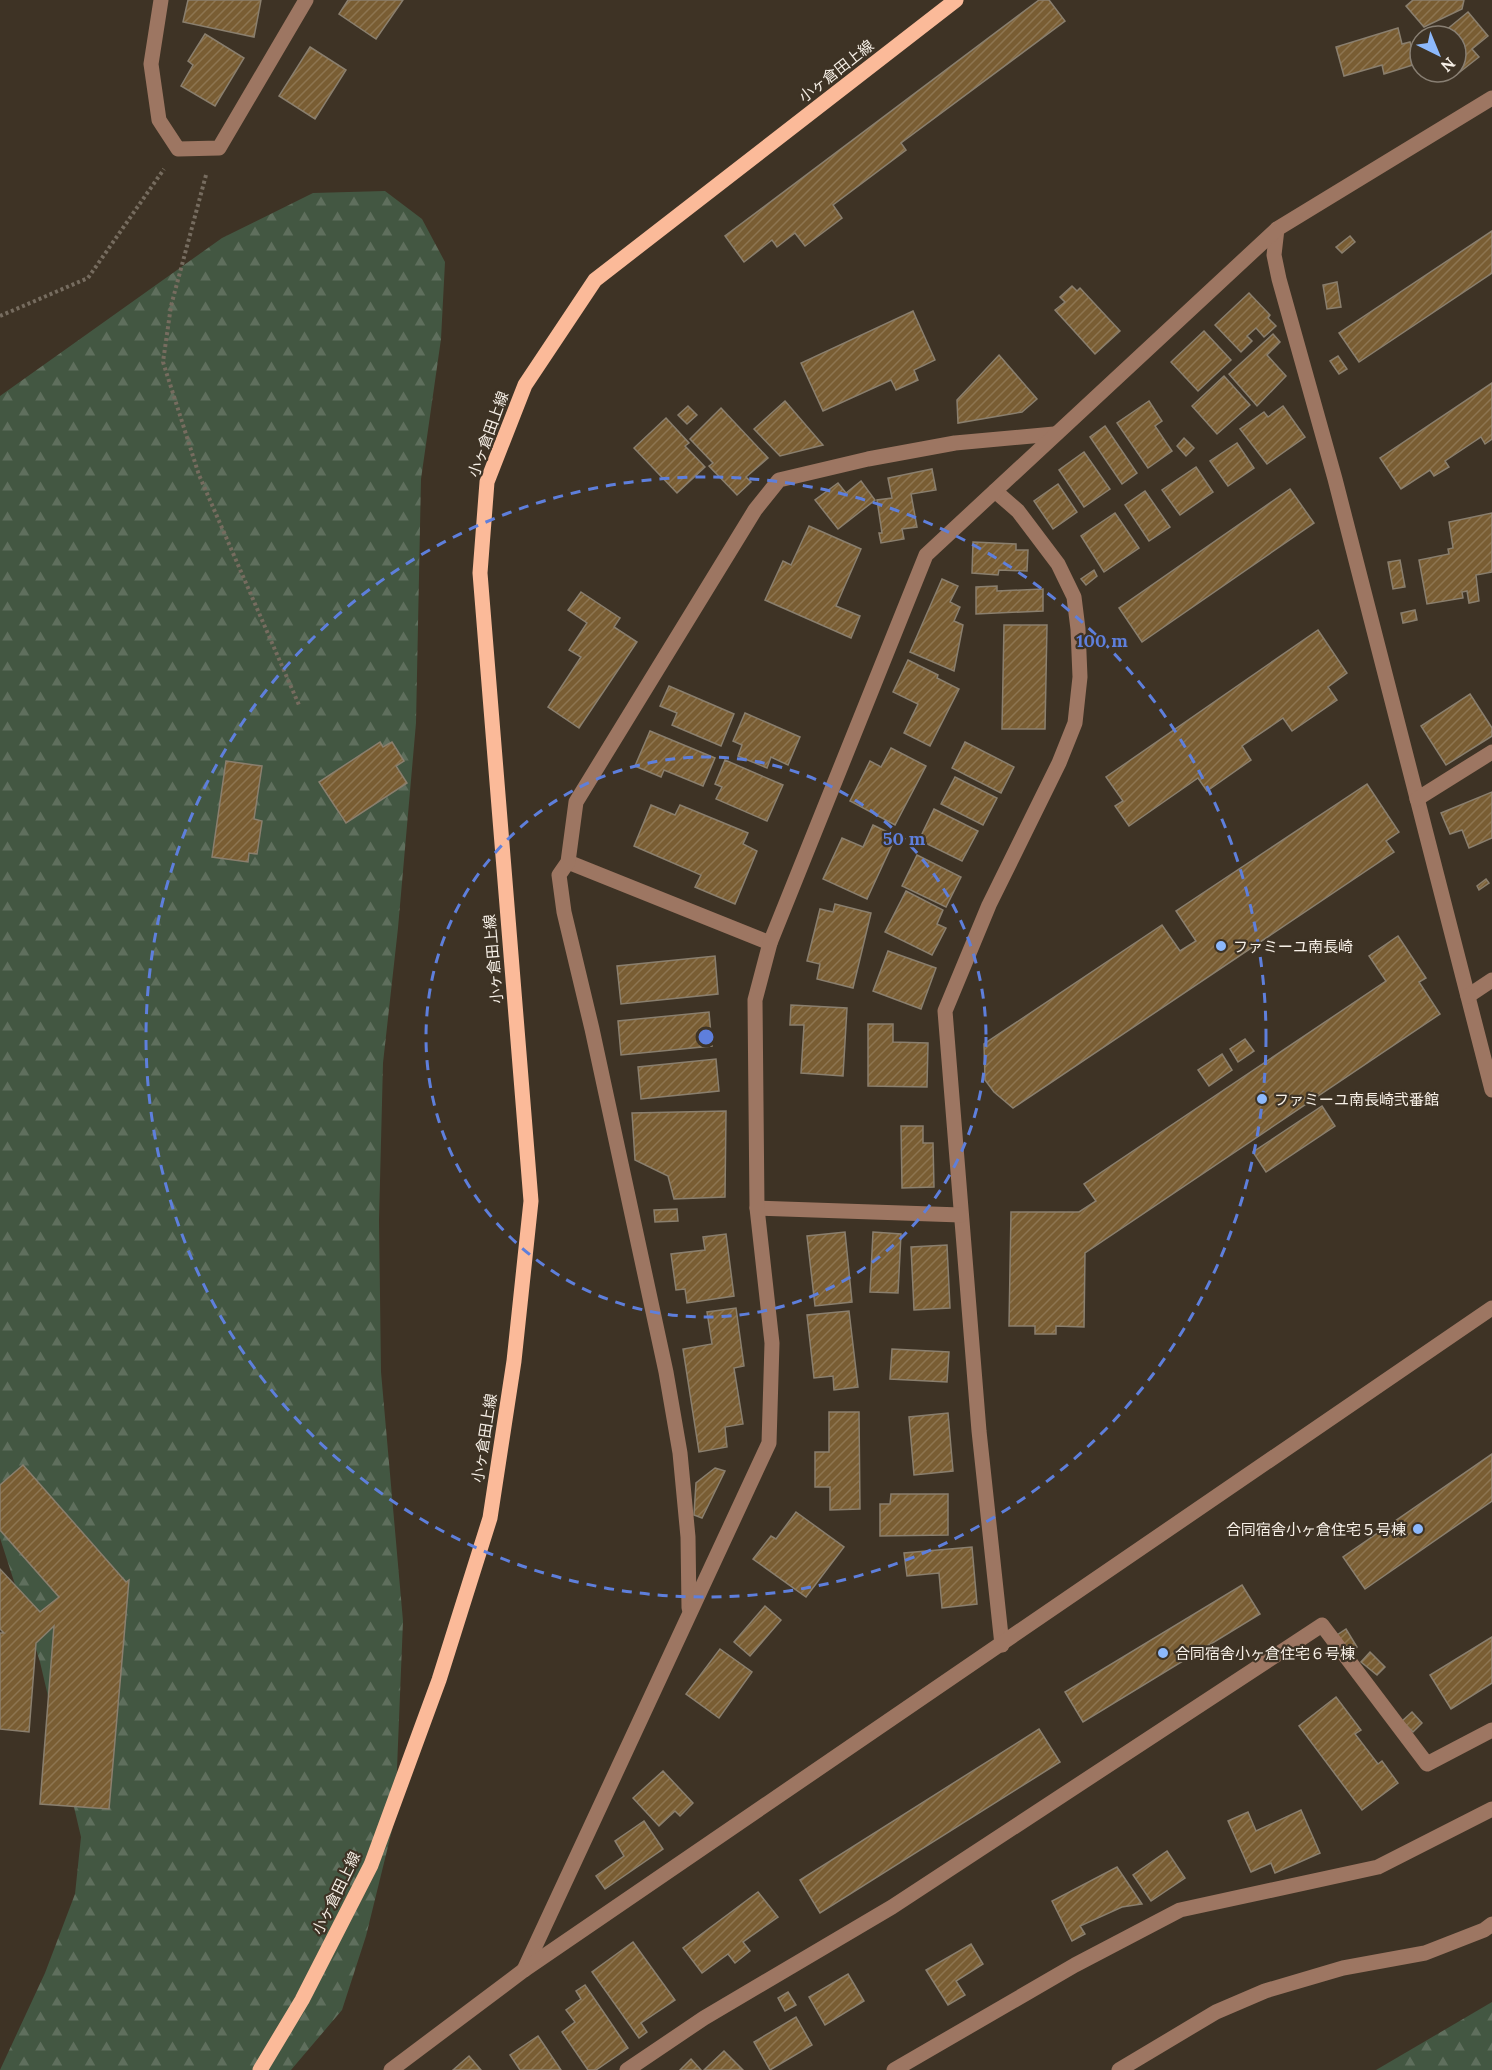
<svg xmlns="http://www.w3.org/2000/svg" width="1492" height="2070" font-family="Lora,'Noto Sans JP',serif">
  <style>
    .forest { fill: url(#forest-firs) }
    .building { fill: url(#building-hatch); stroke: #8a7f6e; stroke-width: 1.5 }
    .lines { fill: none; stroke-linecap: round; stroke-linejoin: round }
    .path { stroke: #766c5f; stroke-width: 4; stroke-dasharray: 3 3; stroke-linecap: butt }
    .minor { stroke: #9d7662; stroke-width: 15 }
    .major { stroke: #fbba99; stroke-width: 15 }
    .ring { fill: none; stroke: #5e7fdc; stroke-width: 3; stroke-dasharray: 10 8 }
    .poi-dot { fill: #8db9fc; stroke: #3e3325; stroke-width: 2 }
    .labels { text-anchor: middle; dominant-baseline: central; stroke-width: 4.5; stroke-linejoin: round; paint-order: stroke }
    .street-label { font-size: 15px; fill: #f7f0e7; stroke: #3e3325 }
    .poi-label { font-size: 15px; fill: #f7f0e7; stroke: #3e3325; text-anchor: start }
    .centre { fill: #5e7fdc; stroke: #3e3325; stroke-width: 3 }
    .ring-label { font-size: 18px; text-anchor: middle; font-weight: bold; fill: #5e7fdc; stroke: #3e3325; stroke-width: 4.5; stroke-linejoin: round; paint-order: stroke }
  </style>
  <defs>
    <pattern id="forest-firs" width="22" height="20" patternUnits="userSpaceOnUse" patternTransform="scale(1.5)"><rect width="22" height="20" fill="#435742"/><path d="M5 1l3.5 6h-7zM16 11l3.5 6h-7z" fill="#5f6f5d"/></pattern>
    <pattern id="building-hatch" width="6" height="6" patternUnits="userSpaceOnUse" patternTransform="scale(1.5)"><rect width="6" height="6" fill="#795d33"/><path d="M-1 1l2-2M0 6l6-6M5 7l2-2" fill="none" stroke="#8d7551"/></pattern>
  </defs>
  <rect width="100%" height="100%" fill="#3e3325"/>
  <g class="forest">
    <path d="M385 191 422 219 445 262 441 339 421 479 416 723 398 928 383 1063 379 1220 381 1372 403 1621 395 1818 366 1936 342 2010 291 2070H0L45 1973 75 1894 81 1837 40 1662 0 1538V396L222 238 313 193Z"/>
    <path d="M1492 2002V2070H1376Z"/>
  </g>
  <g class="building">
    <path d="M188 0H261L254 37 183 22Z"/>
    <path d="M348 0H403L376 39 339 14Z"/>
    <path d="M1039 0H1049L1065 21 901 143 906 150 833 205 842 218 805 246 795 233 777 247 772 240 744 262 725 236Z"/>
    <path d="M1413 0H1464L1462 9 1424 27 1406 6Z"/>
    <path d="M1468 12 1488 36 1472 49 1479 57 1456 75 1453 72H1456V36H1439Z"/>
    <path d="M1398 28 1402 44 1410 42 1416 64 1384 74 1382 65 1344 76 1336 47Z"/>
    <path d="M205 34 244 58 215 106 181 86 193 65 188 61Z"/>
    <path d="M310 47 346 70 315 119 279 96Z"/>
    <path d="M1492 231V273L1359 362 1339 333Z"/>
    <path d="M1350 236 1355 242 1342 253 1336 247Z"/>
    <path d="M1337 282 1341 307 1327 309 1323 285Z"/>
    <path d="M1072 286 1077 291 1080 288 1120 331 1095 354 1055 310 1065 302 1060 297Z"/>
    <path d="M1249 293 1270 315 1268 318 1276 326 1264 337 1256 328 1247 336 1252 341 1241 352 1215 325Z"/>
    <path d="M913 311 935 360 914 370 918 380 896 390 891 380 823 411 801 363Z"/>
    <path d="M1204 331 1231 360 1198 391 1171 362Z"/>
    <path d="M1273 334 1280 342 1267 355 1286 376 1257 406 1229 374Z"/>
    <path d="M999 355 1037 399 1022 412 958 423 957 400Z"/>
    <path d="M1338 356 1347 369 1339 374 1330 361Z"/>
    <path d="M1224 376 1250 405 1217 434 1192 406Z"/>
    <path d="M1492 383V439L1485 444 1481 437 1445 461 1449 467 1434 476 1430 470 1401 489 1380 458Z"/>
    <path d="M785 401 823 445 780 456 754 429Z"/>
    <path d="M1149 401 1162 421 1155 426 1172 451 1148 468 1117 423Z"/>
    <path d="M688 406 697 415 687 424 678 415Z"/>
    <path d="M1283 406 1305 437 1267 464 1240 429 1264 412 1268 417Z"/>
    <path d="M721 408 768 458 746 477 751 482 737 495 709 466 713 463 690 439Z"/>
    <path d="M666 418 689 443 685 446 705 467 677 493 634 448Z"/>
    <path d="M1105 426 1137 473 1122 484 1090 437Z"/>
    <path d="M1184 438 1194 448 1186 456 1177 446Z"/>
    <path d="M1237 443 1254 468 1228 486 1210 461Z"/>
    <path d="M1084 452 1110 489 1084 507 1059 470Z"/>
    <path d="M1196 467 1213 492 1180 515 1162 490Z"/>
    <path d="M932 469 936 490 911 494 917 527 902 529 904 539 881 543 879 533H882L877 500 892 498 888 478Z"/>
    <path d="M861 481 875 500 838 529 815 500 838 483 846 493Z"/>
    <path d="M1058 484 1077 512 1053 529 1034 501Z"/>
    <path d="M1290 489 1314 523 1142 642 1119 608Z"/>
    <path d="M1145 491 1170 527 1149 541 1125 505Z"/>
    <path d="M1115 513 1139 548 1104 572 1081 536Z"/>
    <path d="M1492 513V572L1476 575 1479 601 1469 603 1467 591 1462 592 1463 598 1427 604 1419 560 1449 554 1448 549 1453 548 1449 522Z"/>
    <path d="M809 526 861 549 836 606 860 616 851 638 765 600 783 561 791 565Z"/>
    <path d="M973 542 1016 544V550H1028L1027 571 999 570 998 575 972 573Z"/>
    <path d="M1400 560 1405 587 1393 589 1388 562Z"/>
    <path d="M1094 570 1097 576 1086 585 1081 579Z"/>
    <path d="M942 579 958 586 950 602 960 607 954 621 963 625 954 671 910 652Z"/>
    <path d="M997 586V591L1043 589V611L976 614V587Z"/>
    <path d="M581 592 620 618 614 627 637 642 579 728 548 707 581 657 569 650 587 623 568 610Z"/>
    <path d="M1415 610 1417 620 1403 623 1401 613Z"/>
    <path d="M1004 625H1047L1045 729H1002Z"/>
    <path d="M1318 630 1347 673 1328 687 1337 700 1292 731 1283 718 1242 746 1251 760 1207 791 1198 778 1129 826 1115 806 1123 801 1106 777Z"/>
    <path d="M908 660 938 675 937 678 959 689 930 746 904 733 918 704 893 692Z"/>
    <path d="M669 686 734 714 721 746 672 725 677 713 660 706Z"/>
    <path d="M1470 694 1492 728V736L1446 765 1421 726Z"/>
    <path d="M745 713 800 737 788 765 771 757 767 768 738 756 742 745 733 741Z"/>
    <path d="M650 731 715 758 703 786 664 770 661 777 635 766Z"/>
    <path d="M380 742 383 747 392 742 404 761 396 766 407 783 346 823 319 782Z"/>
    <path d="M965 742 1014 767 1001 793 952 768Z"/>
    <path d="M891 748 926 766 895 825 850 801 870 761 881 767Z"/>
    <path d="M725 760 783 785 767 821 716 799 722 787 715 784Z"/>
    <path d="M226 761 262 766 254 819 262 821 257 854 249 853 248 862 212 857Z"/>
    <path d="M955 777 997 798 983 825 941 804Z"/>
    <path d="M1367 784 1399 832 1386 841 1394 852 1013 1108 994 1092 985 1080 984 1044 1162 925 1180 951 1196 941 1176 911Z"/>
    <path d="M1492 792V838L1469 848 1462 830 1450 834 1441 813Z"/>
    <path d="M651 805 675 815 680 805 748 833 743 844 757 851 735 904 695 887 701 875 634 846Z"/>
    <path d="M934 809 978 831 962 861 919 840Z"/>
    <path d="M873 825 896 836 867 899 823 879 842 838 863 847Z"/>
    <path d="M917 855 961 877 946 907 902 886Z"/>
    <path d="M1486 879 1489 883 1479 890 1477 886Z"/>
    <path d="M906 891 943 910 937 924 946 928 932 955 885 932Z"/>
    <path d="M835 904 871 913 853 988 817 979 820 964 807 961 820 909 833 912Z"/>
    <path d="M1398 936 1426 978 1419 982 1440 1014 1085 1253 1084 1327 1056 1326V1334H1035V1326H1009L1011 1212H1079L1096 1201 1084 1184 1386 981 1369 956Z"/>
    <path d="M888 951 936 968 921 1009 873 991Z"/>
    <path d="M715 956 718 994 621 1004 617 966Z"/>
    <path d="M791 1005 847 1008 843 1076 801 1073 804 1025H790Z"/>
    <path d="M709 1012 712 1046 621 1055 618 1021Z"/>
    <path d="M868 1024H893V1042L928 1043 927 1087 868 1086Z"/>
    <path d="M1245 1039 1254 1051 1238 1062 1230 1049Z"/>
    <path d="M1222 1054 1232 1070 1209 1086 1198 1070Z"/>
    <path d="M716 1059 719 1091 641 1099 638 1067Z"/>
    <path d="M1322 1106 1335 1126 1266 1172 1253 1152Z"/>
    <path d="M726 1111 725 1197 674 1199 668 1176 635 1160 632 1113Z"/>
    <path d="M901 1126H923V1143H933L934 1187 902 1188Z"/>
    <path d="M677 1209 678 1221 655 1222 654 1210Z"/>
    <path d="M845 1232 852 1302 815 1306 807 1236Z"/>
    <path d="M873 1232 901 1234 898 1293 870 1292Z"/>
    <path d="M726 1234 734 1296 687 1303 685 1289 676 1290 671 1254 705 1250 703 1237Z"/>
    <path d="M947 1245 950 1308 914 1310 911 1247Z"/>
    <path d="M736 1308 744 1366 734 1368 743 1424 725 1427 727 1447 699 1452 683 1349 712 1344 707 1312Z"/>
    <path d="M849 1311 858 1387 834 1390 833 1376 814 1378 807 1315Z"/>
    <path d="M892 1349 949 1352 947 1382 890 1379Z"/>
    <path d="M829 1412H859L860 1509 830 1510V1487H815V1452H829Z"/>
    <path d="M948 1413 953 1471 914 1475 909 1417Z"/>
    <path d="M1492 1454V1501L1365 1589 1343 1557Z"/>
    <path d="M23 1465 126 1582 129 1580 109 1809 40 1804 54 1626 36 1643 29 1732 0 1729V1633H4L0 1629V1569L40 1612 59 1597 0 1530V1485Z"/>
    <path d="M715 1468 725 1471 702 1518 694 1515 696 1483Z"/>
    <path d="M891 1494H948V1535L880 1536V1504H890Z"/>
    <path d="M796 1512 844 1547 806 1597 753 1559 771 1536 776 1539Z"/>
    <path d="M972 1547 977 1604 942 1608 939 1573 907 1576 904 1553Z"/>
    <path d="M1242 1585 1260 1614 1083 1722 1065 1692Z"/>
    <path d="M765 1606 781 1620 750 1656 734 1642Z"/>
    <path d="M1346 1629 1357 1647 1348 1653 1337 1635Z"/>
    <path d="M1492 1637V1683L1451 1709 1430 1675Z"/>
    <path d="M720 1649 752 1672 719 1718 686 1694Z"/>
    <path d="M1370 1652 1385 1667 1377 1675 1361 1662Z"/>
    <path d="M1336 1697 1361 1730 1355 1734 1378 1764 1382 1761 1398 1783 1362 1810 1299 1726Z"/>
    <path d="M1412 1712 1422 1723 1413 1732 1402 1721Z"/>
    <path d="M1039 1729 1060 1762 820 1913 800 1880Z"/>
    <path d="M663 1771 693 1803 680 1816 675 1811 659 1826 633 1798Z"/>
    <path d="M1301 1810 1320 1853 1275 1873 1271 1863 1251 1872 1228 1821 1248 1812 1256 1831Z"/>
    <path d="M644 1821 663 1849 605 1889 596 1876 624 1856 615 1841Z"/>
    <path d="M1167 1851 1185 1878 1151 1901 1133 1875Z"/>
    <path d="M1117 1867 1142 1904 1122 1907 1080 1926 1085 1934 1072 1941 1052 1901Z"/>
    <path d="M758 1892 778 1917 743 1942 750 1951 735 1963 728 1954 702 1973 683 1948Z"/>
    <path d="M633 1942 675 2000 641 2023 647 2032 639 2038 592 1972Z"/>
    <path d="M971 1944 983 1964 956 1981 965 1995 948 2005 926 1970Z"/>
    <path d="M848 1974 864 2001 825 2025 809 1997Z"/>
    <path d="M585 1985 628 2048 596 2070H588L562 2032 575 2022 566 2010 581 1999 576 1991Z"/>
    <path d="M788 1992 796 2005 785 2011 778 1998Z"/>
    <path d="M796 2017 812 2045 770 2070 754 2042Z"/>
    <path d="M538 2036 561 2070H520L510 2055Z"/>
    <path d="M724 2051 743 2070H704Z"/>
    <path d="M469 2056 481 2070H453Z"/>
    <path d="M691 2059 701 2070H680Z"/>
  </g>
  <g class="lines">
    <g class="path">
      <path d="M206 175 171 306 163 362 199 475 299 705"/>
      <path d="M0 316 88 278 164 169"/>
    </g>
    <g class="minor">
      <path d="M161 0 151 64 159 120 178 149 219 148 306 0"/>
      <path d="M1277 229 1274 255 1279 279 1335 479 1492 1090"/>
      <path d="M995 491 1018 511 1058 564 1074 597 1078 629 1080 677 1075 723 1059 763 989 905 945 1011 979 1431 1002 1645"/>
      <path d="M1417 799 1492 752"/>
      <path d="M568 862 770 943"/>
      <path d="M1468 996 1492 980"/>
      <path d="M757 1208 961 1215"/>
      <path d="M689 1608 688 1537 680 1453 666 1372 592 1029 564 912 559 875 568 862 576 802 755 510 779 480 868 459 955 443 1054 434"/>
      <path d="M524 1970 769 1443 772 1343 757 1208 755 1000 770 943 926 555 1277 229 1492 98"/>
      <path d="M391 2070 524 1970 1492 1308"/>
      <path d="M627 2070 704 2018 892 1907 1322 1625 1427 1764 1492 1730"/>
      <path d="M894 2070 1075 1965 1180 1910 1378 1867 1492 1809"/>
      <path d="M1119 2070 1216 2012 1265 1991 1343 1968 1425 1953 1484 1930 1492 1924"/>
    </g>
    <path class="major" d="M260 2070 302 2000 371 1865 439 1680 490 1518 514 1361 531 1201 480 573 487 482 525 385 595 280 956 0"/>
  </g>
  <g class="ring">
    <circle cx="706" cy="1037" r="280"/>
    <circle cx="706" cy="1037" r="560"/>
  </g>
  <g class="poi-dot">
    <circle cx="1221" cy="946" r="6"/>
    <circle cx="1262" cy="1099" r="6"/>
    <circle cx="1418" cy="1529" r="6"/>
    <circle cx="1163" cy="1653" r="6"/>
  </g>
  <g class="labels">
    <g class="street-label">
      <text transform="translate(836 71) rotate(-38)">小ヶ倉田上線</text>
      <text transform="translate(488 434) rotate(-70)">小ヶ倉田上線</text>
      <text transform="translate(493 959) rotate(-95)">小ヶ倉田上線</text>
      <text transform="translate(484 1438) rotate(-81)">小ヶ倉田上線</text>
      <text transform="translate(336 1893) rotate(-64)">小ヶ倉田上線</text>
    </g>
    <g class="poi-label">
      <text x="1233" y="946">ファミーユ南長崎</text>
      <text x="1274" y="1099">ファミーユ南長崎弐番館</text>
      <text x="1406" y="1529" text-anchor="end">合同宿舎小ヶ倉住宅５号棟</text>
      <text x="1175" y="1653">合同宿舎小ヶ倉住宅６号棟</text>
    </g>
  </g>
  <circle cx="706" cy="1037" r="9" class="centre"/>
  <g class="ring-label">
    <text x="1102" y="647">100 m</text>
    <text x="904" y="845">50 m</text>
  </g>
  <g transform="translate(1438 54) rotate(137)"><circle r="28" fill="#3e3325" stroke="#887f73" stroke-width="1.5"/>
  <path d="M0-4.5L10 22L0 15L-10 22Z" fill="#8db9fc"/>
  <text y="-9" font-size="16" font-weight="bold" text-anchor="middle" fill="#f7f0e7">N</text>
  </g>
</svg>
